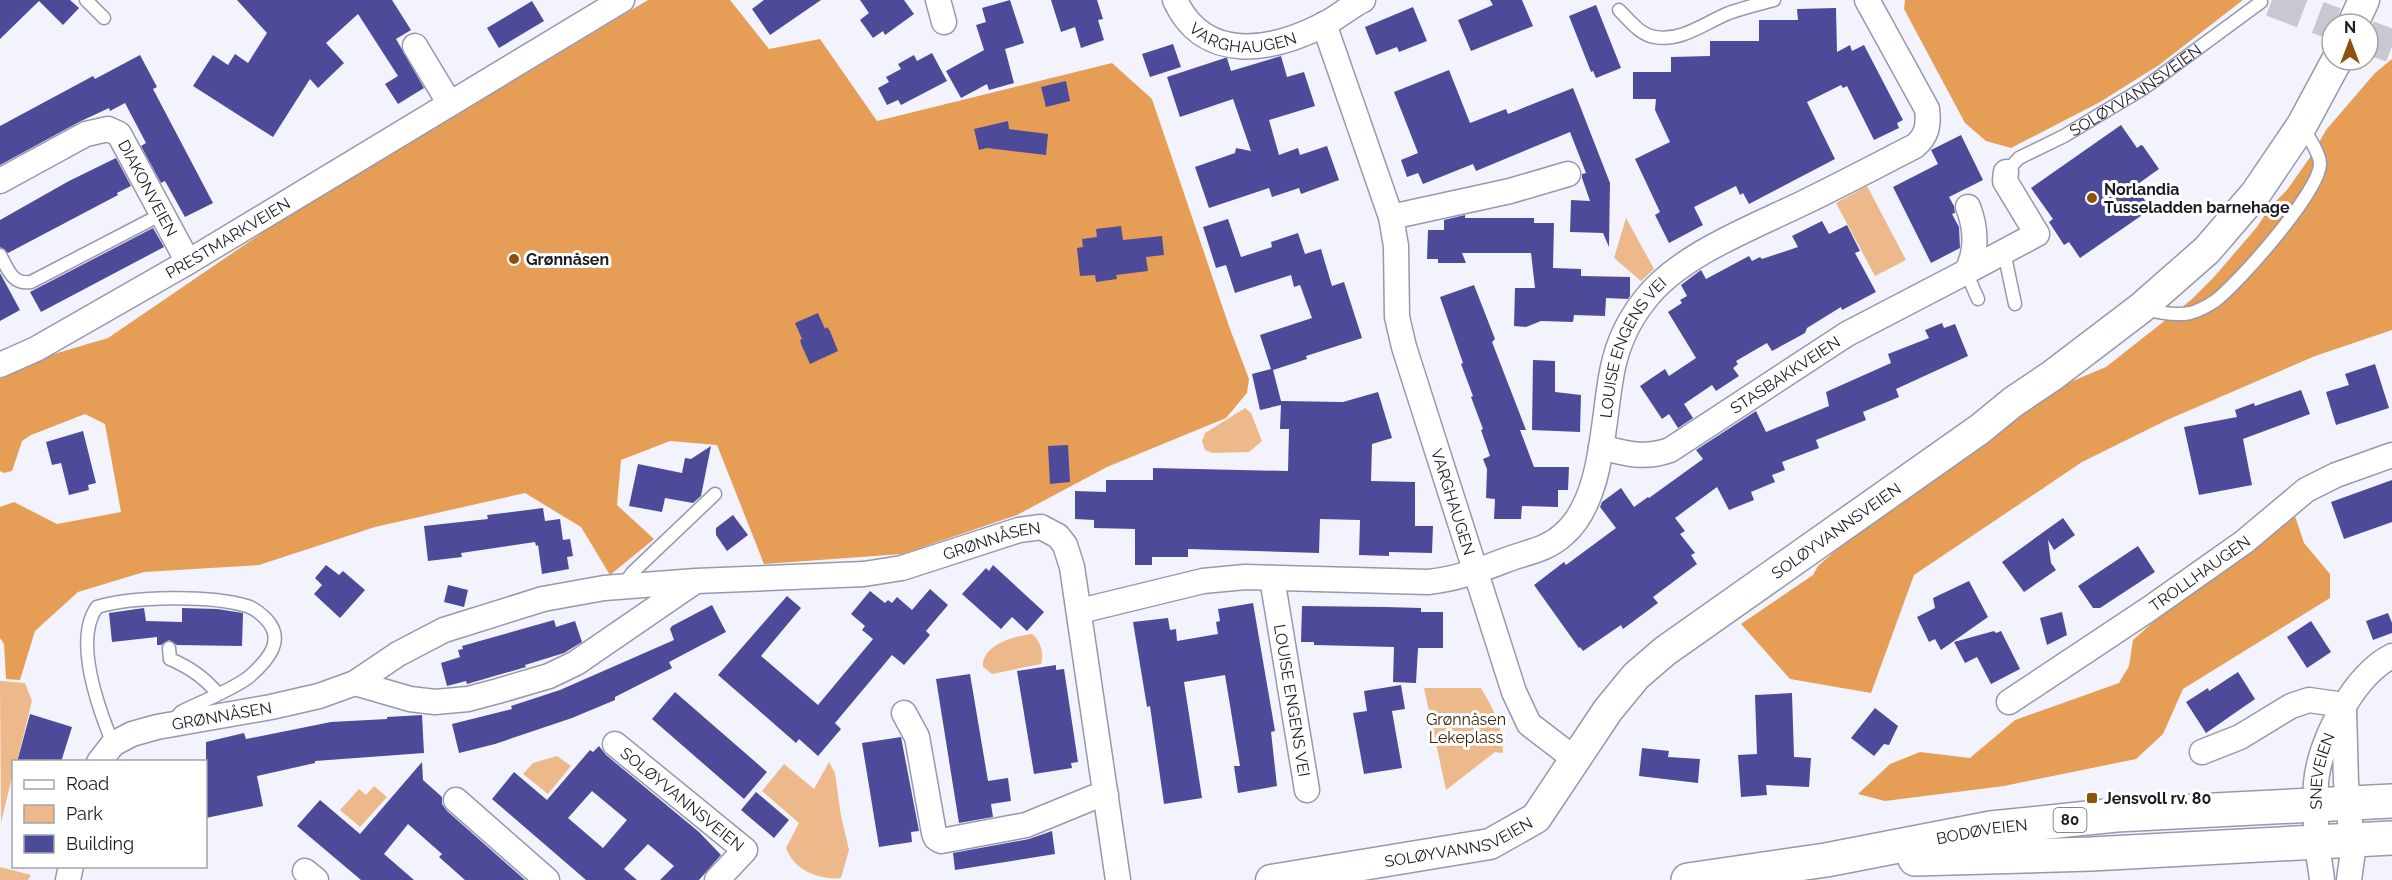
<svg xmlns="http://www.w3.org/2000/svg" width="2392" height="880" font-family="Raleway,sans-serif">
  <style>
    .green { fill: #eeb98a }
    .forest { fill: #e69d55 }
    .building { fill: #4d4b99; fill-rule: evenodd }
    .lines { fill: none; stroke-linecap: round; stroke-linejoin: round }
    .trunk-tunnel { stroke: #c7c8d2; stroke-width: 33; stroke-dasharray: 33 16; stroke-linecap: butt }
    .service-casing { stroke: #9698af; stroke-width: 15 }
    .minor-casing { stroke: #9698af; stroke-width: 27 }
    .tertiary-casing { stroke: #9698af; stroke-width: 33 }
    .primary-casing { stroke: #9698af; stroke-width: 36 }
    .service { stroke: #fff; stroke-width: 12 }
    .minor { stroke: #fff; stroke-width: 24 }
    .tertiary { stroke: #fff; stroke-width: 30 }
    .primary { stroke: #fff; stroke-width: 33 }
    .poi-dot { fill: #8c520c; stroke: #fff; stroke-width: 2 }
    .labels { text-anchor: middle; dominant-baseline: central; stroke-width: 6; stroke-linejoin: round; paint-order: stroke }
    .shield { fill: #fff; stroke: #5f5f66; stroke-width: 1.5 }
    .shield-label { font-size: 15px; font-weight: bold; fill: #1a1b24 }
    .street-label { font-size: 16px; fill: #1a1b24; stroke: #fff }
    .poi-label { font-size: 16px; font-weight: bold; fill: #1a1b24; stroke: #fff; text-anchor: start }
    .park-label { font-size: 16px; fill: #412404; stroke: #fff }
  </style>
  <rect width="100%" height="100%" fill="#f2f3fd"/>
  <g class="green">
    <path d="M1867 186 1906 260 1875 276 1836 203Z"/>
    <path d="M1626 218 1654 269 1641 281 1614 258Z"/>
    <path d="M1245 408 1251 413 1262 441 1249 452 1213 453 1205 450 1202 441 1205 433Z"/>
    <path d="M1032 634C1041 641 1044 654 1041 664L992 674 983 667C981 645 1015 636 1032 634Z"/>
    <path d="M0 681 25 683 32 701 17 761 14 762 13 773 1 823Z"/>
    <path d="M1424 688H1481C1495 712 1502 725 1503 753L1495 752 1446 790Z"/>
    <path d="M557 756 571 766 548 794 523 774 533 763Z"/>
    <path d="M829 762 835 773 841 816 849 850 841 878C818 880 794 870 786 848L799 823 762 791 784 764 814 789Z"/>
    <path d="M374 786 387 797 360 827 340 810 359 789 366 795Z"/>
    <path d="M0 867 31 875 28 880H0Z"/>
  </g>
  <g class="forest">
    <path d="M648 0H730L769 49 820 39 877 121 1112 63 1152 99 1230 329 1249 379 1247 393 1226 418 1107 467 1017 515 902 554 764 564 717 445 670 441 621 460 617 505 654 539 610 575 581 527 525 493 375 527 259 565 144 572 78 592 35 631 20 680 6 679 4 644 0 638V507L14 502 57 524 121 512 105 424 85 414 31 435 22 441 12 471 4 473 0 471V379L44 357 108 338 281 220Z"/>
    <path d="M1905 0H2243L2159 65 2100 102 2011 148 1986 141 1965 123 1904 9Z"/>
    <path d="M2392 59V330L2315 356 2167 420 2082 462 1914 575 1871 693 1790 679 1741 624 1813 575 1818 566 1842 545 1904 502 2049 391 2106 367 2191 300 2214 277 2257 227 2270 207 2287 190 2313 153 2326 130 2375 73Z"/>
    <path d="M2294 513 2304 543 2330 574V598L2183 689 2163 734 2136 759 2004 786 1885 801 1858 794 1890 764 1920 752 1970 758 2015 720 2119 683 2129 666 2133 640 2160 616 2220 575Z"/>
  </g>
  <g class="building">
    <path d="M0 0H70L79 8 63 25 39 1 0 39Z"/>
    <path d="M237 0H392L411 30 396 39 424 88 398 104 385 84 398 76 358 14 326 43 344 63 318 88 310 79 273 137 193 86 213 55 228 65 235 54 248 63 267 33Z"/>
    <path d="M764 0H821L770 35 752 9Z"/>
    <path d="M860 0H904L914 14 885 35 883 31 873 38 860 20 869 13Z"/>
    <path d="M1010 0 1024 43 1005 49 1014 83 989 90 987 84 961 98 946 71 984 50 976 25 986 22 982 8Z"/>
    <path d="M1051 0H1097L1103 19 1098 20 1104 40 1081 48 1075 27 1061 32Z"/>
    <path d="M1490 0H1522L1533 26 1471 51 1458 20 1493 5Z"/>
    <path d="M532 1 544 21 499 48 487 28Z"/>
    <path d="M1596 5 1621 68 1596 78 1593 71 1591 72 1569 16Z"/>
    <path d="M1413 7 1427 41 1399 52 1397 47 1376 55 1365 27Z"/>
    <path d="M1836 8 1837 52 1850 45 1852 51 1864 45 1903 120 1897 123 1899 128 1874 140 1847 86 1843 88 1841 85 1807 102 1835 159 1749 204 1743 193 1740 195 1736 186 1694 207 1703 225 1669 243 1655 215 1660 212 1635 159 1670 142 1655 110 1656 99H1633V72H1671V57L1710 56V41H1759V20H1798L1797 9Z"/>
    <path d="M1173 44 1181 67 1150 77 1142 54Z"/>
    <path d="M932 53 947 81 901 105 898 100 887 105 878 88 889 82 886 77 901 69 898 64 914 55 917 61Z"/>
    <path d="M140 55 157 87 153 89 213 203 185 217 165 181 161 183 141 146 146 143 125 103 110 111 109 108 79 122 0 165V126L93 76 95 79Z"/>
    <path d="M1281 56 1287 77 1304 72 1315 106 1269 120 1279 155 1298 148 1300 155 1327 146 1339 180 1301 194 1299 188 1272 197 1269 188 1209 208 1195 167 1235 153 1236 148 1251 151 1233 99 1180 117 1167 77 1225 58H1227L1231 71Z"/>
    <path d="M1449 70 1470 123 1506 109 1508 114 1573 88 1610 183 1609 247 1603 233 1570 232 1571 200 1590 201 1582 178V174L1586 173 1570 132 1476 171 1473 164 1423 184 1418 173 1407 177 1401 160 1418 153 1394 92Z"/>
    <path d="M1066 81 1070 101 1046 107 1041 87Z"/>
    <path d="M1008 121 1009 129 1048 134 1046 155 987 148 979 150 974 129Z"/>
    <path d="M2121 125 2137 148 2141 145 2143 146 2159 169 2135 186 2151 209 2080 258 2069 242 2064 245 2049 222 2053 219 2031 188Z"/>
    <path d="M1961 135 1983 180 1949 197 1954 206 1955 213 1952 214 1959 227 1960 248 1931 263 1893 187 1938 164 1931 150Z"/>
    <path d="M116 158 131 186 117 193 118 195 8 253 0 247V220L69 181Z"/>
    <path d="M1465 215V218H1534V223H1554L1553 268 1581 269V276L1630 277V296L1628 299 1606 298 1605 316 1574 315 1573 322 1541 321 1526 327 1514 326 1515 288H1535L1531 253H1462L1466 263H1438V259H1427L1428 230H1444V220Z"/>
    <path d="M1228 219 1241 257 1272 247 1271 242 1298 233 1305 254 1321 249 1332 286 1344 282 1362 338 1306 356 1307 359 1273 370 1281 401 1343 402 1378 392 1392 438 1372 444 1371 481 1415 482V526H1433L1432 553 1389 552V556L1359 555 1360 520 1320 519 1319 553 1188 549V557H1152V565H1135V529L1094 528V520L1075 519V491L1106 492V480H1153V468L1288 471 1289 429H1280L1281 405 1260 410 1252 374 1271 369 1260 335 1312 318 1300 285 1294 287 1291 275 1235 293 1226 265 1216 268 1203 227Z"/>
    <path d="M1822 221 1829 234 1847 225 1860 251 1855 253 1876 292 1842 310 1841 307 1807 328 1805 333 1772 351 1767 343 1736 361 1738 364 1733 368 1739 376 1716 391 1712 385 1684 404 1693 418 1678 428 1669 414 1662 419 1640 386 1665 369 1669 376 1696 358 1668 312 1682 303 1680 300 1687 296 1681 285 1701 270 1706 279 1749 256 1752 261 1760 257 1762 259 1798 247 1792 236Z"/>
    <path d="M1121 226 1123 240 1162 236 1164 255 1146 257 1148 271 1116 275 1117 279 1096 282 1095 275 1080 276 1077 248 1083 247 1082 239 1097 237 1096 229Z"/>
    <path d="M153 228 164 247 41 312 30 292Z"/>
    <path d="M0 273 20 310 0 321Z"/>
    <path d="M1474 285 1495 339 1492 342 1526 430H1520L1534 467H1569L1568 490H1558V507L1522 506 1521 519H1494L1495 499 1486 498 1487 469 1483 459 1490 456 1481 430 1483 429 1471 397 1473 396 1461 364 1463 363 1440 297Z"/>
    <path d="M818 313 825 329 827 327 830 331 838 351 810 364 801 344 800 340 802 339 795 323Z"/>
    <path d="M1942 323 1944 328 1955 324 1968 356 1896 389 1899 397 1863 412 1866 420 1816 440 1819 448 1782 462 1785 470 1772 475 1775 482 1751 492 1754 500 1729 510 1717 487 1675 518 1685 531 1680 534 1695 553 1691 555 1697 564 1653 597 1658 603 1623 629 1621 625 1583 651 1580 647 1579 648 1534 585 1564 562 1566 565 1616 528 1600 507 1602 502 1621 488 1634 507 1648 497 1649 498 1703 459 1696 450 1756 411 1766 432 1829 406 1826 392 1891 363 1888 354 1929 338 1925 330Z"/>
    <path d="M1533 360 1555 361V392L1581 395 1580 432 1532 430Z"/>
    <path d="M2375 364 2389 408 2336 425 2326 392 2349 385 2345 374Z"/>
    <path d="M2301 390 2310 414 2243 439 2252 485 2199 495 2184 427 2237 417 2235 410 2254 403 2255 406Z"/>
    <path d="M83 431 96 483 88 485 89 490 69 495 61 463 52 465 46 442Z"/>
    <path d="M1068 445 1070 482 1050 484 1048 446Z"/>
    <path d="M711 446 701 496 693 503 665 498 662 512 629 506 638 464 682 473 685 458 691 459Z"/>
    <path d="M2392 480V522L2344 539 2331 502Z"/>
    <path d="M543 508 545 521 560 519 563 540 570 539 573 556 567 557 569 569 542 574 538 545 536 546 535 542 461 553 462 557 428 561 424 526 488 519 487 515Z"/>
    <path d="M733 515 748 535 727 551 716 535V528Z"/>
    <path d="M2063 518 2075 535 2054 550 2048 540 2051 563 2056 570 2024 592 2002 562Z"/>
    <path d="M2138 546 2155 572 2100 608H2093L2078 586Z"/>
    <path d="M326 565 339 575 343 571 365 590 340 618 314 594 322 585 315 578Z"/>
    <path d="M993 565 1044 612 1027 631 1012 617 1001 629 962 594 986 568 989 571Z"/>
    <path d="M1969 581 1988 617 1941 650 1935 639 1929 642 1917 617 1935 608 1933 598Z"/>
    <path d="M448 585 468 590 464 607 444 602Z"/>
    <path d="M930 589 948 605 926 631 930 635 904 665 892 655 835 723 841 729 818 756 799 739 796 743 718 675 787 596 801 608 761 656 818 705 873 639 862 630 865 626 851 614 870 591 885 603 888 600 892 603 897 597 912 610Z"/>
    <path d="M1253 603 1275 731 1271 732 1277 786 1238 793 1234 766H1240L1225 675 1184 682 1202 798 1164 804 1150 706 1147 707 1133 622 1168 618 1170 630 1176 629 1177 641 1218 634 1216 622 1220 621 1218 609Z"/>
    <path d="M712 605 726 632 669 662 672 668 615 697V700L572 718 495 744 459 753 452 724 512 709 511 706 560 690 674 640 670 629 672 626Z"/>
    <path d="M1302 606 1386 607 1421 608V612H1443V648H1418L1416 683 1393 682 1394 647 1314 645V642H1301Z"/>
    <path d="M144 608 146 621 182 622V608L217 609 243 613 242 646 177 645 169 640 161 645H157V637L112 642 109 613Z"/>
    <path d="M2062 612 2067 635 2047 645 2040 618Z"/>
    <path d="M2388 613 2392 623V633L2373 640 2366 621Z"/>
    <path d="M554 620 556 627 575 621 582 642 564 653 525 665 526 667 467 684 466 681 447 686 441 663 460 657 458 650 463 649 462 646Z"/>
    <path d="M2311 621 2331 652 2307 668 2287 637Z"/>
    <path d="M1994 631 1996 633 2001 631 2020 669 1991 684 1977 657 1965 663 1954 642Z"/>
    <path d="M1056 665V670L1064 669 1078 762 1071 763 1072 768 1034 774 1017 671Z"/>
    <path d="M2238 672 2255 699 2206 733 2186 702 2208 688 2209 691Z"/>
    <path d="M970 674 988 781 1008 778 1011 801 991 804 993 817 959 823 936 679Z"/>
    <path d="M1401 685 1405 709 1392 711 1402 768 1364 774 1353 713 1367 711 1364 691Z"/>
    <path d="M675 692 767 772 744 799 652 719Z"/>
    <path d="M1792 693 1794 757 1811 758 1809 787 1766 785 1767 795 1741 797 1738 755 1757 754 1755 695Z"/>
    <path d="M1875 708 1898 726 1889 745 1884 744 1874 756 1851 738Z"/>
    <path d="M30 714 72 727 61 762H17Z"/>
    <path d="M422 715 424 753 315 761V763L257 776 263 806 206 818V742L244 733 246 739 331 722 387 719V717Z"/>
    <path d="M901 737 919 831 911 832 912 842 879 847 862 743Z"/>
    <path d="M599 746 606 755 699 832 721 855 699 880H660L674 866 648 844 624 869 637 880H586L492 799 514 772 547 800 590 750 593 752ZM592 791 627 820 603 848 568 818Z"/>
    <path d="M1642 748 1669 751 1668 757 1700 759 1698 783 1639 776Z"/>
    <path d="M422 762 423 780 442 797V804L447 811 525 880H465L439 857 442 854 408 824 384 854 414 880H361L297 826 320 800 360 834Z"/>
    <path d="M756 792 789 820 774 838 741 810Z"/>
    <path d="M1052 831 1055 854 955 870 953 853 1029 839Z"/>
  </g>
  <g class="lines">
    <g class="trunk-tunnel">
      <path d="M2272 0 2335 24"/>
      <path d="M2368 37 2392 46"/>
    </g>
    <defs>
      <g id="service">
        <path d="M86 0 104 18"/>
        <path d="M1619 10C1629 20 1640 35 1655 37 1682 42 1706 22 1729 13 1743 8 1759 4 1774 0"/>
        <path id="s1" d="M2006 172 2019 158 2064 136 2144 88 2261 2"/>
        <path d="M2004 252 2015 304"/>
        <path d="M0 255C8 269 12 285 31 282L162 214"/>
        <path d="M1966 272 1978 299"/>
        <path d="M2145 309C2160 313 2175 316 2190 313 2198 311 2209 305 2215 301 2238 284 2320 191 2320 164 2320 153 2308 137 2303 127"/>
        <path d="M623 586 632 573 715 494"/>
        <path d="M169 648 170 659C189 667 205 678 217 693"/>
        <path d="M113 744C99 710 73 640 97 607 133 596 211 595 247 606 254 608 261 614 266 619 286 640 268 660 250 676 235 689 200 702 181 712L174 720"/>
      </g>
      <g id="minor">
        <path d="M938 0 944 22"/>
        <path id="s2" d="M1175 0C1204 64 1272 51 1323 25 1337 18 1349 7 1363 0"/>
        <path id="s3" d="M1324 24 1391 217 1396 246 1397 317 1404 347 1514 692 1529 724 1576 760"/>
        <path d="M415 46 450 104"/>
        <path id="s4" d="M0 181 86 134 108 129 119 134 188 262"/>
        <path d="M1391 217 1510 191 1568 174"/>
        <path d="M1966 272 2037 234 2005 181 2006 172"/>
        <path id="s5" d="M0 365 36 349 188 262 622 0"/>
        <path id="s6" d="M1601 447C1626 454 1645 459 1670 450L1847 334 1966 272C1978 253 1976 227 1968 207"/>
        <path id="s7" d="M1272 578 1307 790"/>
        <path id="s8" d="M1080 611 1203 581 1245 577 1428 582C1457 579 1480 570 1506 560 1527 552 1547 550 1564 534 1605 498 1602 417 1613 367 1618 344 1629 320 1644 301 1678 255 1754 227 1805 202 1842 184 1878 165 1915 146 1927 136 1929 125 1927 109L1867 0"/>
        <path d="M355 683 410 699 435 702 468 699 498 691 549 676 576 663 694 582"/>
        <path id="s9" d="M2009 702 2149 609 2244 542 2306 490 2336 475 2392 455"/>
        <path d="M2344 710 2346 782 2353 851 2349 880"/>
        <path d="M904 713 917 737 934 833 936 838 941 841 1026 825 1092 798 1106 795"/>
        <path id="s10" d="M615 744 745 850 717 880"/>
        <path d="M2202 752 2240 737 2291 706 2309 700 2344 705"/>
        <path id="s11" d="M99 762 113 744 132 734 157 727 271 707 319 696 355 683 398 654 444 630 543 599 604 588 696 581 864 574 902 568 1019 530 1041 527 1058 536 1065 545 1072 567 1118 880"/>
        <path d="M456 800 547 880"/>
        <path d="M305 871 316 880"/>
        <path d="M68 880 71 866"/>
        <path id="s12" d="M2322 880C2321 868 2318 856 2317 843 2316 826 2315 800 2316 783 2319 742 2354 675 2392 656"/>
      </g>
      <g id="tertiary">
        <path d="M2353 24 2364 0"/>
        <path id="s13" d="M1271 880 1490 844 1536 818 1608 710 1636 676 1665 651 1980 429 2013 402 2053 375 2141 308 2207 250 2256 193 2302 125 2337 60"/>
      </g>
      <g id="primary">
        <path d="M1915 859 2091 854 2392 838"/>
        <path id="s14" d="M1688 880 1826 860 1991 828 2116 815 2392 801"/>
      </g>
    </defs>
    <use href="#service" class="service-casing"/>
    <use href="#minor" class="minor-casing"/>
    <use href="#tertiary" class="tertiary-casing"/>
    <use href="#primary" class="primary-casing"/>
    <use href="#service" class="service"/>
    <use href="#minor" class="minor"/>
    <use href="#tertiary" class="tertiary"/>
    <use href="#primary" class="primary"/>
  </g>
  <g class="poi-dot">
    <circle cx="2092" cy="198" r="6"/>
    <circle cx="514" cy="259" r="6"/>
    <rect x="2086" y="792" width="12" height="12" rx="3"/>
  </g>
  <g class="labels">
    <rect class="shield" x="2053.5" y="808" width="33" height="24" rx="4.5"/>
    <g class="shield-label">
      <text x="2070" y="820">80</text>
    </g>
    <g class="street-label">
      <text stroke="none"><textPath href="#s2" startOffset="86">VARGHAUGEN</textPath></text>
      <text stroke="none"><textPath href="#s1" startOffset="154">SOLØYVANNSVEIEN</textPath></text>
      <text stroke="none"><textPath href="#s4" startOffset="194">DIAKONVEIEN</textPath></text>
      <text stroke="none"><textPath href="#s5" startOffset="261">PRESTMARKVEIEN</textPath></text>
      <text stroke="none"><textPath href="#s8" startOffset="700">LOUISE ENGENS VEI</textPath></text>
      <text stroke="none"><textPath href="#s6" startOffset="208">STASBAKKVEIEN</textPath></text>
      <text stroke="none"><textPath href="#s3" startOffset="498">VARGHAUGEN</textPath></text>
      <text stroke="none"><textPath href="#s13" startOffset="696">SOLØYVANNSVEIEN</textPath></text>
      <text stroke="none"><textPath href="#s11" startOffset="936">GRØNNÅSEN</textPath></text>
      <text stroke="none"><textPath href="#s9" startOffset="230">TROLLHAUGEN</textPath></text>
      <text stroke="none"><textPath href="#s7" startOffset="124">LOUISE ENGENS VEI</textPath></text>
      <text stroke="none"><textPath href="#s11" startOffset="136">GRØNNÅSEN</textPath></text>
      <text stroke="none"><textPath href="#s12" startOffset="110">SNEVEIEN</textPath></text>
      <text stroke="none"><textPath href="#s10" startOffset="87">SOLØYVANNSVEIEN</textPath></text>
      <text stroke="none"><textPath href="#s14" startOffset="298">BODØVEIEN</textPath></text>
      <text stroke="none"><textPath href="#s13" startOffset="192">SOLØYVANNSVEIEN</textPath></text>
    </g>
    <g class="poi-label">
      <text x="2104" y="189">Norlandia<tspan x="2104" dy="18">Tusseladden barnehage</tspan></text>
      <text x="526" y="259">Grønnåsen</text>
      <text x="2104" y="798">Jensvoll rv. 80</text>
    </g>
    <g class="park-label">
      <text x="1466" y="719">Grønnåsen<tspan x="1466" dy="18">Lekeplass</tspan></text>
    </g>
  </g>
  <rect x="12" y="760" width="195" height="108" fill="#ffffff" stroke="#a3a4a7" stroke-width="1.5"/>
  <rect x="24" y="780" width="30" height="9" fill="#ffffff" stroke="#a3a4a7" stroke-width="1.5"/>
  <text x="66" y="790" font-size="18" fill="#1a1b24">Road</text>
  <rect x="24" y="805" width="30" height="18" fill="#eeb98a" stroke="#a3a4a7" stroke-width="1.5"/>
  <text x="66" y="820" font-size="18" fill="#1a1b24">Park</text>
  <rect x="24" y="835" width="30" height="18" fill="#4d4b99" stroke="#a3a4a7" stroke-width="1.5"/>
  <text x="66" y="850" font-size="18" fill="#1a1b24">Building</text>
  <g transform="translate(2350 42)"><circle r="28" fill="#ffffff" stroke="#a3a4a7" stroke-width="1.5"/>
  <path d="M0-4.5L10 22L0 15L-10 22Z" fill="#8c520c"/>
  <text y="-9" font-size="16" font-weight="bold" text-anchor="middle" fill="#1a1b24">N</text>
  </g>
</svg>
